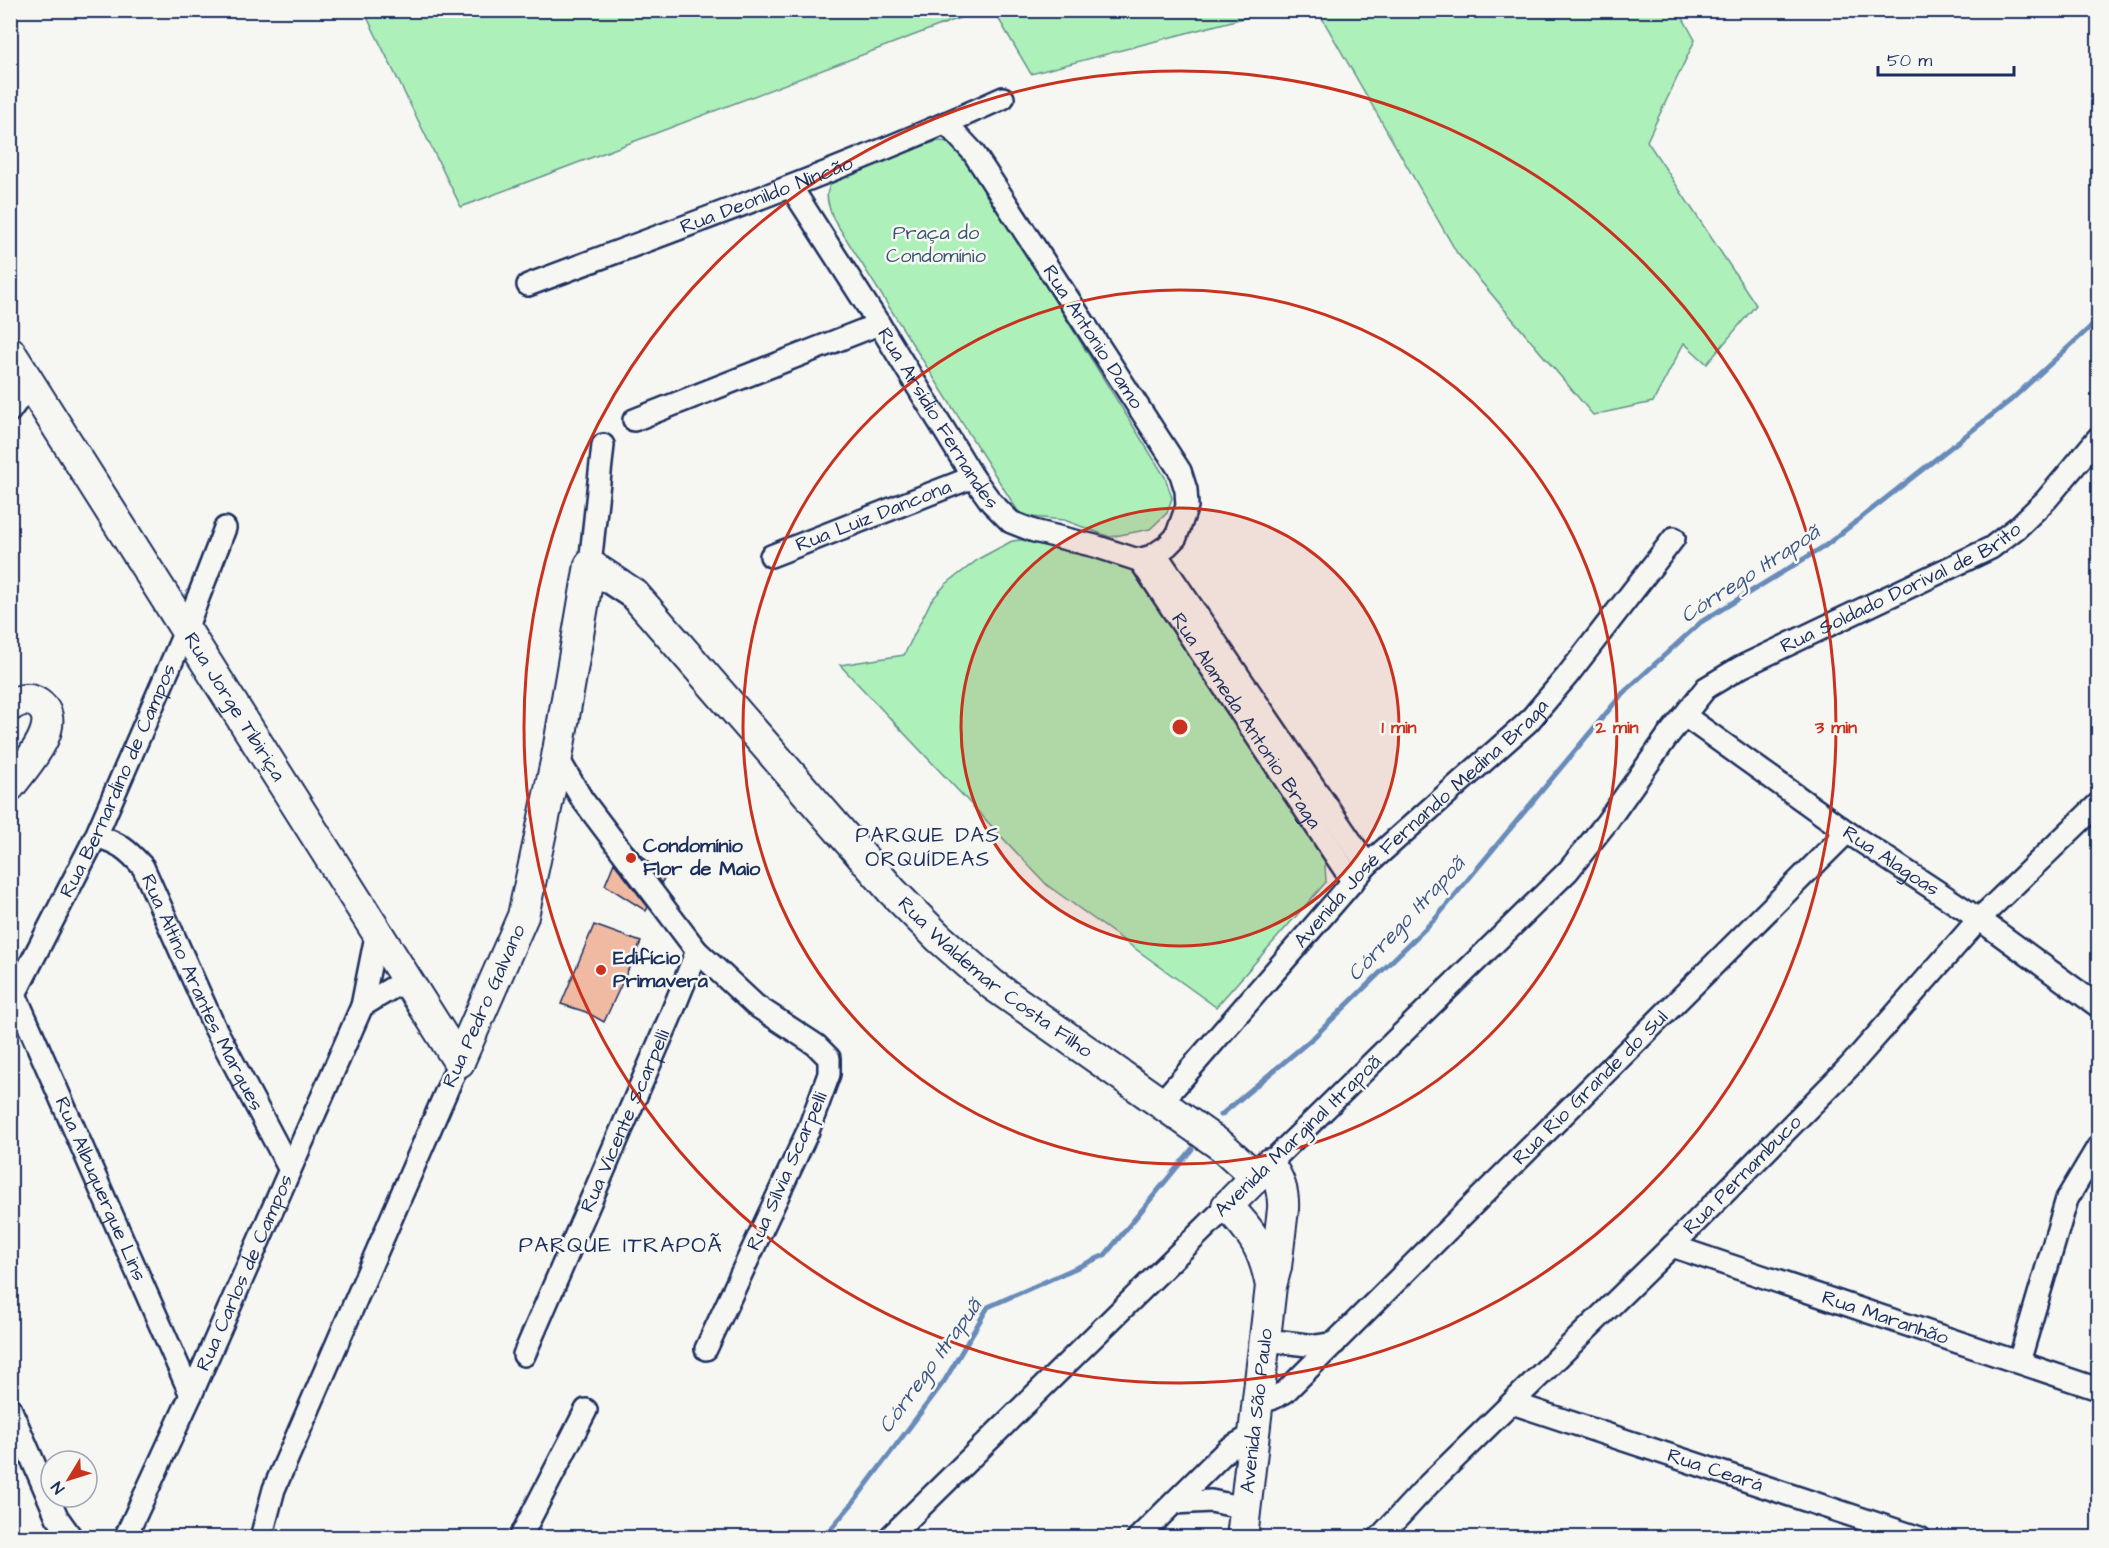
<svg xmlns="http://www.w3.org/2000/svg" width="2109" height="1548" font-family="'Architects Daughter',sans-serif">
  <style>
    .green { fill: #aef0ba; stroke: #64908c; stroke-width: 1.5 }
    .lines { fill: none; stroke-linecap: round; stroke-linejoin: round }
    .stream { stroke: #688bb9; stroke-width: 5 }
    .building { fill: #efb9a2; stroke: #1b2f5e; stroke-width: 1.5 }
    .street-casing { stroke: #1b2f5e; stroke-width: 26 }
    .secondary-casing { stroke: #1b2f5e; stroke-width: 34 }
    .street { stroke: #f6f6f2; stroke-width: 21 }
    .secondary { stroke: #f6f6f2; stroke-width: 30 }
    .ring { fill: none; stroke: #c8321e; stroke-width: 3 }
    .poi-dot { fill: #c8321e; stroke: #f6f6f2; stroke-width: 2 }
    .labels { text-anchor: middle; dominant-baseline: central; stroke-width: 5; stroke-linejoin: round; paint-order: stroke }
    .street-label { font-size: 20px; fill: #1b2f5e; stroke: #f6f6f2 }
    .park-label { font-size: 20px; fill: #385670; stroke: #f6f6f2 }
    .poi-label { font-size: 20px; font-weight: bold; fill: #1b2f5e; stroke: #f6f6f2; text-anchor: start }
    .water-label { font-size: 21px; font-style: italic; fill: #3b5584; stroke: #f6f6f2 }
    .neighbourhood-label { font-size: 21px; letter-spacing: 1.5px; fill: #1b2f5e; stroke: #f6f6f2 }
    .quarter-label { font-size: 22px; letter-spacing: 1.5px; fill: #1b2f5e; stroke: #f6f6f2 }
    .centre { fill: #c8321e; stroke: #f6f6f2; stroke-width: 3 }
    .ring-label { font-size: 18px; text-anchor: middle; font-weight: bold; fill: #c8321e; stroke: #f6f6f2; stroke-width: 5; stroke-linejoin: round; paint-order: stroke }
  </style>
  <rect width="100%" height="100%" fill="#f6f6f2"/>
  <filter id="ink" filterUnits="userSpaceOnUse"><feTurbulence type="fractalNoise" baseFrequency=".0167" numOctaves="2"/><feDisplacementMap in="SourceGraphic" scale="12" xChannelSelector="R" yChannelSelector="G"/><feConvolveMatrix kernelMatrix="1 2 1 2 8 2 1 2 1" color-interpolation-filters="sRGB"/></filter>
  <g filter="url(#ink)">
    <g class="green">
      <path d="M364 11H978L461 207Z"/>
      <path d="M994 11H1270L1031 74Z"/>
      <path d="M1318 11H1679L1695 40 1647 141 1756 305 1707 364 1684 343 1653 402 1593 415 1457 253Z"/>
      <path d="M938 141 951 142 963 154 1165 477 1172 498 1167 513 1150 529 1110 537 1064 520 1021 516 833 218C825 196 823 189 842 172Z"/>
      <path d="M1029 539 1089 550 1144 574 1324 849 1326 882 1216 1007 1047 885 840 665 904 655 931 601 946 584 980 558 1012 541Z"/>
    </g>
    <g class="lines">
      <g class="stream">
        <path d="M1221 1115 1314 1037 1436 918 1623 693 1701 622 1825 546 2011 400 2098 320"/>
        <path d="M823 1538 852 1504 945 1380 988 1307 1105 1255 1192 1149"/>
      </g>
    </g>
    <g class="building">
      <path d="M633 846 664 879 661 883Z"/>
      <path d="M614 863 648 907 646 911 605 885Z"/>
      <path d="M594 925 641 942 604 1022 586 1012 561 1004Z"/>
    </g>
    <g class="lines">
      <defs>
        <g id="street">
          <path id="s1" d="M791 187 879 324 973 477 991 502 1011 522 1034 531 1095 546 1138 560 1152 556 1167 546 1176 537 1187 506 1186 490 1180 471 973 152 946 123"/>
          <path id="s2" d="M528 285C688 225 848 168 1003 98"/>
          <path d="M10 411 30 383"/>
          <path d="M634 420 879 324"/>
          <path d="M1156 554 1367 865"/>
          <path id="s3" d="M771 556 973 477"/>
          <path id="s4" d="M1139 559 1353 882"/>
          <path d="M590 565 603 445"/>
          <path id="s5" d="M1685 716 1847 832 1979 919 2098 1006"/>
          <path d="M557 757 582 799 697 951 755 1005 816 1045 829 1058V1074L808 1131 706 1349"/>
          <path id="s6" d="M96 836C119 843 127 849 143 867L214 1026 289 1168"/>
          <path id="s7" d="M10 983 191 1395"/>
          <path id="s8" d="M15 994 96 836 186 629 225 528"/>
          <path d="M362 1006 392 988 409 982"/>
          <path id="s9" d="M1160 1104 1367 865 1528 722 1567 676 1674 538"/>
          <path id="s10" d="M1269 1164 1568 871 1607 822 1667 737 1706 688 1741 667 1991 548 2018 527 2046 500 2098 438"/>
          <path id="s11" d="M1672 1246 2098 1389"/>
          <path d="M1265 1340 1316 1346 1335 1343"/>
          <path id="s12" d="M524 1355 671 1015 697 951"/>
          <path d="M2019 1362 2067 1199 2098 1147"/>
          <path id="s13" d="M1258 1401 1271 1399 1285 1392 1847 832"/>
          <path id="s14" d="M1512 1403 1920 1538"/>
          <path d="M10 1408 57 1517 72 1538"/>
          <path d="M1174 1503 1211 1501 1245 1508"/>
          <path id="s15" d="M125 1538 191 1395 362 1006 377 931"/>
          <path d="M261 1538 274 1489 459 1062"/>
          <path d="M520 1538 586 1410"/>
          <path d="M889 1538 1227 1206"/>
          <path d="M1138 1538 1228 1449 1254 1434"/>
          <path id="s16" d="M1379 1538 1429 1484 1672 1246 1850 1066 1979 919 2098 804"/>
        </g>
        <g id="secondary">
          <path id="s17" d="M10 352 459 1062"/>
          <path d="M10 706C19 700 28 697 37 703 67 722 24 767 10 786"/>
          <path id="s18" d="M459 1062 523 916 557 757 590 565 634 594 892 891 939 938 993 985 1223 1147 1256 1177"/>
          <path id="s19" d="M1242 1538 1271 1286 1276 1267 1283 1209C1284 1191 1279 1179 1269 1164L1227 1206C1253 1232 1264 1250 1271 1286"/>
        </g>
      </defs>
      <use href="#street" class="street-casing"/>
      <use href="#secondary" class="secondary-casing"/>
      <use href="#street" class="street"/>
      <use href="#secondary" class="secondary"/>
    </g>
  </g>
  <circle cx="1180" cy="727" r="219" fill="#c8321e" fill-opacity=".12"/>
  <g class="ring">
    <circle cx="1180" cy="727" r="219"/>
    <circle cx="1180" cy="727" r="437"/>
    <circle cx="1180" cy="727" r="656"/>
  </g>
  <g class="poi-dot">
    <circle cx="631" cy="858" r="6"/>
    <circle cx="601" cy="970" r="6"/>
  </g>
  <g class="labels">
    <g class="street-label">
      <text stroke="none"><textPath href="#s2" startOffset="255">Rua Deonildo Nincão</textPath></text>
      <text transform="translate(1093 337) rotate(57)">Rua Antonio Damo</text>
      <text stroke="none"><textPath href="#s1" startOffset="274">Rua Arsídio Fernandes</textPath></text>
      <text stroke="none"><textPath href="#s3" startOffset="110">Rua Luiz Dancona</textPath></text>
      <text stroke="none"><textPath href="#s10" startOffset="867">Rua Soldado Dorival de Brito</textPath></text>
      <text stroke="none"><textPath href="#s17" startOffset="420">Rua Jorge Tibiriça</textPath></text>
      <text stroke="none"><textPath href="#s4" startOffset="194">Rua Alameda Antonio Braga</textPath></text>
      <text stroke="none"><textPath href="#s8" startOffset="237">Rua Bernardino de Campos</textPath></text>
      <text stroke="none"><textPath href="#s9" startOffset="384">Avenida José Fernando Medina Braga</textPath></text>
      <text stroke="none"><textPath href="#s5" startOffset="252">Rua Alagoas</textPath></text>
      <text stroke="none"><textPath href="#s18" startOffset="1098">Rua Waldemar Costa Filho</textPath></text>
      <text stroke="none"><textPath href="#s6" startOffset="196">Rua Altino Arantes Marques</textPath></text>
      <text transform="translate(484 1006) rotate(-66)">Rua Pedro Galvano</text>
      <text stroke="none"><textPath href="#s13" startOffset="460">Rua Rio Grande do Sul</textPath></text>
      <text stroke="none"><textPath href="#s12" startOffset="255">Rua Vicente Scarpelli</textPath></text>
      <text transform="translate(1298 1136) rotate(-44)">Avenida Marginal Itrapoã</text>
      <text transform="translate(787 1171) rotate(-66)">Rua Sílvia Scarpelli</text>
      <text stroke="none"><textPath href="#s16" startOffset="514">Rua Pernambuco</textPath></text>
      <text stroke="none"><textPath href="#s7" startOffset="225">Rua Albuquerque Lins</textPath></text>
      <text stroke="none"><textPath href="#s15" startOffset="291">Rua Carlos de Campos</textPath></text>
      <text stroke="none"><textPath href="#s11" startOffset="225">Rua Maranhão</textPath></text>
      <text stroke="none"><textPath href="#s19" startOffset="128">Avenida São Paulo</textPath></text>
      <text stroke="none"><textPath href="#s14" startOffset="214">Rua Ceará</textPath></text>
    </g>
    <g class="park-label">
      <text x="936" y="233">Praça do<tspan x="936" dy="23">Condomínio</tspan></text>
    </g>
    <g class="poi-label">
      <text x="643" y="846">Condomínio<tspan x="643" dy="23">Flor de Maio</tspan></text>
      <text x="613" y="958">Edifício<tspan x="613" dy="23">Primavera</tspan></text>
    </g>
    <g class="water-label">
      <text transform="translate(1750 574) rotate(-33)">Córrego Itrapoã</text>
      <text transform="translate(1406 919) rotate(-47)">Córrego Itrapoã</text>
      <text transform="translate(930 1366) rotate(-54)">Córrego Itrapuã</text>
    </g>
    <g class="neighbourhood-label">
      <text x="928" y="835">PARQUE DAS<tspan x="928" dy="24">ORQUÍDEAS</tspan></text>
    </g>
    <g class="quarter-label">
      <text x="621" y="1245">PARQUE ITRAPOÃ</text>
    </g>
  </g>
  <circle cx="1180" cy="727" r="9" class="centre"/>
  <g class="ring-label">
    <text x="1399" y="733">1 min</text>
    <text x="1617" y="733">2 min</text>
    <text x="1836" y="733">3 min</text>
  </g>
  <rect width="2109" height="1548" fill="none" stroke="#f6f6f2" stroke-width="36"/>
  <rect x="18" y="18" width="2073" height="1512" fill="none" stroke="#1b2f5e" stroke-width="2" filter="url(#ink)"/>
  <g transform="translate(69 1479) rotate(232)"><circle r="28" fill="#f6f6f2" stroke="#9ea6b7" stroke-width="1.5"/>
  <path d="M0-4.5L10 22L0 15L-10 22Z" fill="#c8321e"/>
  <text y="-9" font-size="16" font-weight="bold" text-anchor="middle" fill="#1b2f5e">N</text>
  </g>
  <path d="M1878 66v9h136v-9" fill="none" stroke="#1b2f5e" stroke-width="3"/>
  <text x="1887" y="66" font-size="18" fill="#1b2f5e" stroke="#f6f6f2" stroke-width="4.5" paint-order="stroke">50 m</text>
</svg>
